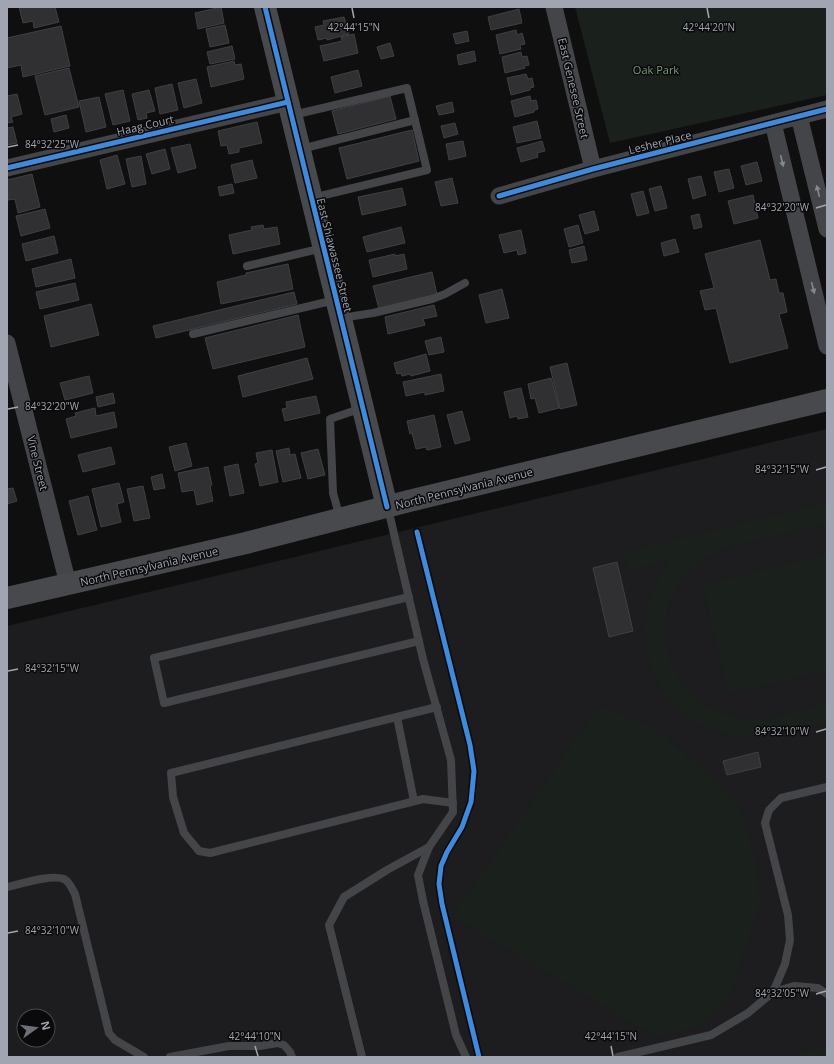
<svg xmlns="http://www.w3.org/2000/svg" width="834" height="1064" font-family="'Open Sans',sans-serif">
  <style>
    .built { fill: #1d1c1e; fill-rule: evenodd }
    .green { fill: #1a201b }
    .building { fill: #303032; stroke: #3f4044 }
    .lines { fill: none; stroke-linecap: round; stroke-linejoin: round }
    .lane { stroke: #444549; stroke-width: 8 }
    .street { stroke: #444549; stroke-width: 17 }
    .secondary { stroke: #48494d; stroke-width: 22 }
    .cycleway-casing { stroke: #0a0a0b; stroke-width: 8 }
    .cycleway { stroke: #408adc; stroke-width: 5 }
    .oneway { fill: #858892 }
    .ticks { fill: none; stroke: #a1a5b1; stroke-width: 1.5 }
    .labels { text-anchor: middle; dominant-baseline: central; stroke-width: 3; stroke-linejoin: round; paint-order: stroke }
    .park-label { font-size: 11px; fill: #799b7d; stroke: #0a0a0b }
    .street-label { font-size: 11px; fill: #a1a5b1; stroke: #0a0a0b }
    .ticks-label { font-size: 10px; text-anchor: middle; fill: #a1a5b1; stroke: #0a0a0b; stroke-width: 3; stroke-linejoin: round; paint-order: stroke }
  </style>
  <rect width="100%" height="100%" fill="#0f0f10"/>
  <path class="built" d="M827 429V1057H7V626ZM24 1016H48V1040H24Z"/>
  <g class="green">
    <path d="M575 7H827V95L610 143Z"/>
    <path d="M827 503V524C805 529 784 534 762 539 742 544 720 547 702 560 642 601 660 696 729 715 761 725 796 711 827 703V722C797 729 765 741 735 736 670 725 632 662 649 600 653 585 662 572 671 560L628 571 623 552Z"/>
    <path d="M827 554V670L729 694 702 585Z"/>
    <path d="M599 706 653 726 714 779 742 811 756 862 760 903 730 997 702 1026 656 1037 452 916Z"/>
    <path d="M826 1046 827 1057H784Z"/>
  </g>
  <g class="building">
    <path d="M19 7H55L59 22 34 28 33 21 23 23Z"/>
    <path d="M221 7 224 23 198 29 195 13Z"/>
    <path d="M519 9 522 23 491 30 488 17Z"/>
    <path d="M344 17 349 34 327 40V38L318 40 315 27 324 25 323 21Z"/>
    <path d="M225 25 229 43 210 47 206 29Z"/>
    <path d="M61 26 70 66 23 77 21 65 7 68V38Z"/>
    <path d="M516 30 517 35 522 33 525 44 520 45 521 49 500 54 496 35Z"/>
    <path d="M467 31 469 41 456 44 453 34Z"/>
    <path d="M354 34 358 53 324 61 320 46 342 41 341 37Z"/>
    <path d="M390 43 394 56 381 59 377 47Z"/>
    <path d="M232 46 235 59 210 64 207 52Z"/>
    <path d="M474 51 476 61 459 65 457 55Z"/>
    <path d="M521 52 522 57 527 56 529 65 524 66 525 68 505 73 502 57Z"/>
    <path d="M234 61 235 65 241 64 244 79 211 87 207 67Z"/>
    <path d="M69 68 79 107 45 115 35 76Z"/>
    <path d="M358 70 362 86 335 93 331 77Z"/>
    <path d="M526 74 528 79 532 78 534 87 530 88V90L511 95 507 78Z"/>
    <path d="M196 79 202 103 184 108 178 83Z"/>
    <path d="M172 84 178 110 160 114 155 88Z"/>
    <path d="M123 90 130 121 113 125 105 94Z"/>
    <path d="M149 90 155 111 146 113 147 118 138 120 132 94Z"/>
    <path d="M17 94 22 114 11 117 13 122 7 123V96Z"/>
    <path d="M390 96 396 119 338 134 332 111Z"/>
    <path d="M530 96 531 101 536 100 538 109 534 110V112L515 117 511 101Z"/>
    <path d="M99 97 106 127 86 132 79 101Z"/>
    <path d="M452 102 454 112 439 115 436 106Z"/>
    <path d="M66 115 69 128 54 132 51 119Z"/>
    <path d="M537 121 541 138 517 143 513 127Z"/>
    <path d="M257 122 262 143 239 148V152L229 154 227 145 221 146 218 131Z"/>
    <path d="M455 123 458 134 444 138 441 126Z"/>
    <path d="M13 127 17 143 7 145V128Z"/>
    <path d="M412 130 419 161 347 179 339 148Z"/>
    <path d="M463 141 466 156 449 160 446 144Z"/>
    <path d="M542 141 545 151 537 153 538 157 521 162 517 148Z"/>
    <path d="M190 144 196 168 178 173 171 148Z"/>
    <path d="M165 149 170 169 152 174 146 154Z"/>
    <path d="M117 155 125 184 107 189 100 160Z"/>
    <path d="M141 156 146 184 132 187 126 159Z"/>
    <path d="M252 160 257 178 235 183 231 165Z"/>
    <path d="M757 162 762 181 746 185 741 166Z"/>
    <path d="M729 169 734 188 719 192 714 172Z"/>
    <path d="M32 174 40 207 18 213 15 199 8 200 7 180Z"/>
    <path d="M701 176 706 195 693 199 688 179Z"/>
    <path d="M452 178 458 203 441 206 435 182Z"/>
    <path d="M232 184 234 193 220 196 218 187Z"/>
    <path d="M661 186 667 208 655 211 649 189Z"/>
    <path d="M402 188 406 205 362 215 358 197Z"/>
    <path d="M643 191 649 213 637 216 631 194Z"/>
    <path d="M753 195 758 218 734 224 728 201Z"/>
    <path d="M45 209 50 228 21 236 16 216Z"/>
    <path d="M594 211 599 230 585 234 579 215Z"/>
    <path d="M699 214 702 227 694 229 691 216Z"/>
    <path d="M263 225 264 229 277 227 280 244 233 254 229 235 252 230 251 227Z"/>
    <path d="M578 225 583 243 569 247 564 229Z"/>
    <path d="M401 227 405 243 367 252 363 237Z"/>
    <path d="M521 230 526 253 518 255 517 250 504 253 499 235Z"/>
    <path d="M54 236 58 253 26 261 22 244Z"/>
    <path d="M675 239 679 252 664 256 661 243Z"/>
    <path d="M760 240 770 280 776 279 779 293H783L787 312 779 314 788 348 730 363 716 308 705 310 700 291 714 288 705 254Z"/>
    <path d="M584 246 587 260 572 263 569 250Z"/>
    <path d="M395 254V256L404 254 407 269 373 277 369 260Z"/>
    <path d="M71 259 75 278 36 287 32 269Z"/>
    <path d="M288 264 293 289 221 304 217 282 246 275V273Z"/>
    <path d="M432 272 437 295 379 309 373 286Z"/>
    <path d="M75 283 79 300 40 309 36 292Z"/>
    <path d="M502 289 509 318 486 323 479 295Z"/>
    <path d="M294 292 297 304 156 338 153 326Z"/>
    <path d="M91 304 99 335 51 347 44 316Z"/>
    <path d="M434 305 437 316 423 319 425 325 388 334 385 317Z"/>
    <path d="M298 315 305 347 213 369 205 338Z"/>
    <path d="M441 337 444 352 429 355 425 341Z"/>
    <path d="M426 354 430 371 411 376 410 374 402 376 401 373 397 374 394 363Z"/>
    <path d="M307 358 313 379 243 397 238 376Z"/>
    <path d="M567 363 577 405 560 409 550 367Z"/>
    <path d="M441 374 444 391 425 395V392L406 396 403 382Z"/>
    <path d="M89 376 93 393 65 400 60 383Z"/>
    <path d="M551 378 559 408 539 413 535 398 531 399 528 384Z"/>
    <path d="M521 388 528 417 518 419 517 416 510 418 504 392Z"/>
    <path d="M113 393 115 403 98 407 96 397Z"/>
    <path d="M316 396 320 413 285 421 282 409 287 408 286 402Z"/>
    <path d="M95 408 96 416 114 412 117 427 71 438 66 419 76 416 75 413Z"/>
    <path d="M462 411 470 440 455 444 447 415Z"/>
    <path d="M434 415 441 447 427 450 426 447 416 449 412 433 410 434 407 421Z"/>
    <path d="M186 443 192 466 175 471 169 447Z"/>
    <path d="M111 447 115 464 83 472 78 455Z"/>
    <path d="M289 448 290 455 295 454 301 478 283 482 276 451Z"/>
    <path d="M318 449 325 475 308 479 301 453Z"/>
    <path d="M272 450 278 482 260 486 255 464 258 463 256 453Z"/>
    <path d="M238 464 244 493 230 496 224 467Z"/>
    <path d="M208 467 212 485 210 486 213 501 197 505 194 490 182 492 178 473Z"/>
    <path d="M162 474 165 488 154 490 151 477Z"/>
    <path d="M119 483 124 502 117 504 121 522 101 527 92 489Z"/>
    <path d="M143 486 150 518 134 521 127 489Z"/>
    <path d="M13 488 17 501 7 504V489Z"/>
    <path d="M88 496 97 530 78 535 69 501Z"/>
    <path d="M617 562 633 631 609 637 593 568Z"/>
    <path d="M758 752 761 767 727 775 723 761Z"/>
  </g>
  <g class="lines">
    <g class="lane">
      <path d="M293 115 407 88 427 170 312 198"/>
      <path d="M301 149 415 120"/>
      <path d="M247 266 323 248"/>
      <path d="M341 318 373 313 432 299 445 294 465 283"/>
      <path d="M193 334 335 300"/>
      <path d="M340 518 333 493 330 419 362 408"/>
      <path d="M409 597 154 658 164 703 419 641"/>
      <path d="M437 707 171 773 173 797 184 833 199 851 210 853 423 799 453 803"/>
      <path d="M397 717 414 801"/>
      <path d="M429 847 418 875 423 901 456 1035 466 1057"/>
      <path d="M7 887C21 884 51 874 64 879 70 882 72 889 75 894L109 1033 115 1040 144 1057"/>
      <path d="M773 992 794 986 818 988 827 994"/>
      <path d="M170 1057 229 1046H260L277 1043 284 1045 290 1052 292 1057"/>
      <path d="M362 1057 329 925 344 897 387 870 429 847 453 812 451 760 423 659 388 508"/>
      <path d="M618 1057 711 1035 748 1013 773 992 785 964 790 940 788 915 765 823 769 810 781 798 827 787"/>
    </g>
    <g class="street">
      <path d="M554 7 593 169"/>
      <path d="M799 116 827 229"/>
      <path d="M773 123 827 346"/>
      <path d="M7 168 288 102"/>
      <path d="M499 196 593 169 827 109"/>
      <path d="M7 343 68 584"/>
    </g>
    <g class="secondary">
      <path d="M265 7 387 507"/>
      <path d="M7 598 246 543 409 501 827 400"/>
    </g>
    <defs>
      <g id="cycleway">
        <path d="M265 7 387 507"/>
        <path d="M7 168 288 102"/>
        <path d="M499 196 593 169 827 109"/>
        <path d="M417 532 470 745 474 771 471 802 462 827 447 852 441 866 439 884 442 904 479 1057"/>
      </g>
    </defs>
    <use href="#cycleway" class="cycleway-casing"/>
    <use href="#cycleway" class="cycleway"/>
  </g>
  <defs><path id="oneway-solid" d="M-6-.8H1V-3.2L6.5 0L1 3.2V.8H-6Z"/></defs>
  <g class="oneway">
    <use href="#oneway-solid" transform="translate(782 161) rotate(76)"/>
    <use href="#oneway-solid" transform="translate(818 191) rotate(-104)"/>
    <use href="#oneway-solid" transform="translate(813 288) rotate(76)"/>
  </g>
  <path class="ticks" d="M352 8 354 18M707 8 709 18M8 147 18 145M816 208 826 205M8 409 18 407M816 470 826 467M8 671 18 669M816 732 826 729M8 933 18 931M816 994 826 991M255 1046 258 1056M611 1046 613 1056"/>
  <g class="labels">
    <g class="park-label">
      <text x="656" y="69">Oak Park</text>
    </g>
    <g class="street-label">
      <text transform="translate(574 88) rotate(77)">East Genesee Street</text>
      <text transform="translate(145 125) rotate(-13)">Haag Court</text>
      <text transform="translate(660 142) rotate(-14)">Lesher Place</text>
      <text transform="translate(335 255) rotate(76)">East Shiawassee Street</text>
      <text transform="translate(38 463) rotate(76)">Vine Street</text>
      <text transform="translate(464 488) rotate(-14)">North Pennsylvania Avenue</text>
      <text transform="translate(149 566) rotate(-13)">North Pennsylvania Avenue</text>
    </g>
  </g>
  <g class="ticks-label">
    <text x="354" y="31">42°44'15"N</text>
    <text x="709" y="31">42°44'20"N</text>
    <text x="52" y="148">84°32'25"W</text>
    <text x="782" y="211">84°32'20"W</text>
    <text x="52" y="410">84°32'20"W</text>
    <text x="782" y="473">84°32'15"W</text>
    <text x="52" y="672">84°32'15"W</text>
    <text x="782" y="735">84°32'10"W</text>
    <text x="52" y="934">84°32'10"W</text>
    <text x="782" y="997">84°32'05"W</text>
    <text x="255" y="1040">42°44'10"N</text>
    <text x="611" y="1040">42°44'15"N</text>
  </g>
  <rect width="834" height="1064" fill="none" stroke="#a1a5b1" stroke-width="16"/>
  <g transform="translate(36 1028) rotate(76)"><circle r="19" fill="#0a0a0b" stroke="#46484d"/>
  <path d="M0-3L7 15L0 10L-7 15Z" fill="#6e7079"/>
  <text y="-6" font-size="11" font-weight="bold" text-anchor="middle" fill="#a1a5b1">N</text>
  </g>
</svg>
